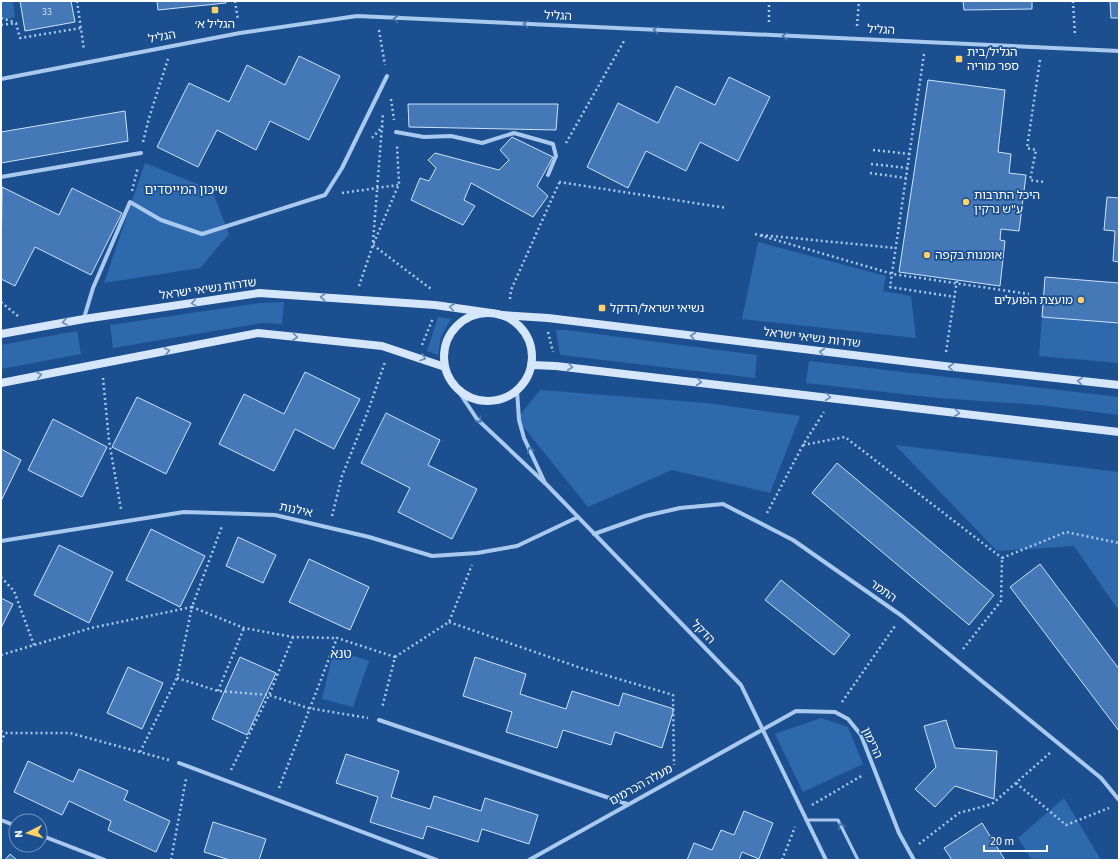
<svg xmlns="http://www.w3.org/2000/svg" width="1120" height="861" font-family="'Source Sans 3','Noto Sans Hebrew',sans-serif">
  <style>
    .green { fill: #2e69ad }
    .building { fill: #4478b7; stroke: #cfe3fa }
    .lines { fill: none; stroke-linecap: round; stroke-linejoin: round }
    .path { stroke: #a9c9ee; stroke-width: 2.5; stroke-dasharray: 2 3; stroke-linecap: butt }
    .lane { stroke: #a9c9ee; stroke-width: 3 }
    .street { stroke: #a9c9ee; stroke-width: 4 }
    .secondary { stroke: #d6e6fa; stroke-width: 8 }
    .oneway { stroke: #4674ac }
    .oneway2 { stroke: #668bba }
    .poi-dot { fill: #ffd166; stroke: #1b4f8f; stroke-width: 1.5 }
    .labels { text-anchor: middle; dominant-baseline: central; stroke-width: 3.5; stroke-linejoin: round; paint-order: stroke }
    .number-label { font-size: 10px; fill: #d0dded }
    .street-label { font-size: 12px; fill: #fff; stroke: #1b4f8f }
    .poi-label { font-size: 12px; fill: #fff; stroke: #1b4f8f; text-anchor: start }
    .neighbourhood-label { font-size: 13px; fill: #fff; stroke: #1b4f8f }
  </style>
  <rect width="100%" height="100%" fill="#1b4f8f"/>
  <g class="green">
    <path d="M1 1H13L15 17 1 20Z"/>
    <path d="M145 163 212 190 229 234 200 268 104 283Z"/>
    <path d="M758 242 886 276 883 291 911 296 916 338 742 319Z"/>
    <path d="M284 302 282 324 262 323 113 348 110 325 260 303Z"/>
    <path d="M438 317 451 319 441 337 438 355 427 351Z"/>
    <path d="M1042 317 1119 323V363L1039 356Z"/>
    <path d="M556 330H567L757 355 755 378 560 355Z"/>
    <path d="M77 331 81 354 1 369V345Z"/>
    <path d="M809 361 1119 397V415L1040 405 937 398 806 383Z"/>
    <path d="M540 390 707 403 800 416 770 493 672 470 588 507 517 419Z"/>
    <path d="M895 445 1119 472V611L1074 546 997 551Z"/>
    <path d="M334 649 369 661 353 707 322 699Z"/>
    <path d="M821 718 848 727 863 764 803 792 775 734Z"/>
    <path d="M1064 798 1101 860H1032L1018 838Z"/>
  </g>
  <g class="building">
    <path d="M20 1H71L75 22 25 31Z"/>
    <path d="M157 1H226V3L158 10Z"/>
    <path d="M963 1H1032V9L964 10Z"/>
    <path d="M1110 1H1119V18H1111Z"/>
    <path d="M299 56 340 76 309 140 270 121 256 150 217 130 198 167 157 147 189 83 229 102 247 65 285 85Z"/>
    <path d="M729 77 770 97 738 161 700 142 686 171 646 151 628 188 587 167 618 103 658 123 676 86 715 105Z"/>
    <path d="M928 80 1005 90 998 152 1011 154 1009 173 1026 175 1019 231 1001 229 1000 240 1005 241 1000 286 899 272Z"/>
    <path d="M408 104H558L556 130 409 127Z"/>
    <path d="M125 111 128 141 1 163V132Z"/>
    <path d="M512 137 553 157 537 186 548 196 533 217 471 183 464 200 475 206 463 225 411 200 420 178 429 181 436 168 428 160 435 153 499 170 509 160 500 150Z"/>
    <path d="M2 187 59 215 72 188 122 213 91 275 35 247 15 286 1 279Z"/>
    <path d="M1107 197 1119 198V262L1113 261 1115 231 1104 230Z"/>
    <path d="M1045 277 1119 283V323L1042 317Z"/>
    <path d="M305 372 360 399 334 449 295 429 274 471 219 444 244 394 284 414Z"/>
    <path d="M137 397 191 423 166 474 112 447Z"/>
    <path d="M386 413 440 440 428 465 477 489 452 539 398 512 410 488 361 463Z"/>
    <path d="M53 419 107 447 82 497 28 470Z"/>
    <path d="M1 449 21 460 1 501Z"/>
    <path d="M837 463 994 595 969 625 812 493Z"/>
    <path d="M151 529 205 556 180 607 126 580Z"/>
    <path d="M238 537 276 555 263 583 226 566Z"/>
    <path d="M59 545 113 572 89 623 34 595Z"/>
    <path d="M309 559 369 587 350 630 289 602Z"/>
    <path d="M1040 564 1119 669V731L1010 587Z"/>
    <path d="M781 580 850 635 834 655 765 600Z"/>
    <path d="M1 598 13 604 1 628Z"/>
    <path d="M240 657 276 673 247 735 212 719Z"/>
    <path d="M475 657 526 674 520 694 566 709 572 691 619 706 623 693 674 709 662 748 615 732 611 745 563 730 557 748 506 732 512 712 463 696Z"/>
    <path d="M128 667 163 683 142 729 107 713Z"/>
    <path d="M946 720 955 748 997 751 994 799 955 786 935 807 915 789 936 767 924 726Z"/>
    <path d="M346 754 399 771 391 797 430 809 434 796 481 811 485 798 538 815 529 844 482 829 478 842 427 826 423 839 370 822 378 797 336 783Z"/>
    <path d="M28 761 73 782 79 769 128 791 124 800 170 821 156 852 108 830 111 821 69 801 62 815 14 792Z"/>
    <path d="M744 811 773 823 759 859 742 852 739 860H687L694 843 712 850 721 830 734 835Z"/>
    <path d="M213 822 266 839 259 860H230L204 852Z"/>
    <path d="M982 823 1005 860H952L944 848Z"/>
    <path d="M10 854 17 860H5Z"/>
  </g>
  <g class="lines">
    <g class="path">
      <path d="M77 1 84 50"/>
      <path d="M235 1 238 20"/>
      <path d="M1073 1 1075 36"/>
      <path d="M1 18 14 22"/>
      <path d="M769 22V1"/>
      <path d="M1 25 16 23 20 38 81 28"/>
      <path d="M857 26 859 1"/>
      <path d="M379 30 385 65"/>
      <path d="M924 54 890 287 955 297"/>
      <path d="M1040 60 1027 148 1036 150 1030 180 1044 182"/>
      <path d="M391 99 394 120"/>
      <path d="M372 138 383 126"/>
      <path d="M143 142 149 118 168 59"/>
      <path d="M566 143 624 41"/>
      <path d="M873 150 910 154"/>
      <path d="M871 164 908 168"/>
      <path d="M870 173 906 178"/>
      <path d="M559 182 727 208"/>
      <path d="M132 191 138 167"/>
      <path d="M342 193 398 185"/>
      <path d="M755 234 893 274 1029 294"/>
      <path d="M761 235 896 248"/>
      <path d="M373 242 383 113"/>
      <path d="M373 245 431 289"/>
      <path d="M359 286 373 245 399 184 397 145"/>
      <path d="M510 299 511 290 559 183"/>
      <path d="M1 302 19 317"/>
      <path d="M548 332 553 352"/>
      <path d="M422 345 433 318"/>
      <path d="M946 352 957 280"/>
      <path d="M103 378 109 441 121 509"/>
      <path d="M803 445 845 437 1002 558"/>
      <path d="M767 513 803 445 824 412"/>
      <path d="M332 516 342 476 368 411 385 362"/>
      <path d="M1002 558 1066 532 1119 543"/>
      <path d="M1 577 14 591 34 645"/>
      <path d="M449 622 578 667 673 695 674 765"/>
      <path d="M963 649 1001 601 1002 558"/>
      <path d="M1 655 91 628 192 607 222 526"/>
      <path d="M395 657 449 622 472 565"/>
      <path d="M177 678 218 691 269 695 308 708 368 718"/>
      <path d="M218 691 244 628"/>
      <path d="M842 702 895 626"/>
      <path d="M1 731 5 733H70L169 760"/>
      <path d="M1 742 5 733"/>
      <path d="M140 752 177 678 192 607 244 628 293 637 337 638"/>
      <path d="M231 770 269 695 293 637"/>
      <path d="M1016 783 1066 825 1109 808"/>
      <path d="M279 788 337 638 395 657 382 708"/>
      <path d="M812 805 863 775"/>
      <path d="M919 844 959 813 992 804 1051 752"/>
      <path d="M171 860 186 779"/>
      <path d="M782 860 795 827"/>
    </g>
    <path class="lane" d="M806 820H838L858 860"/>
    <g class="street">
      <path d="M1 79 240 33 357 16 1119 51"/>
      <path d="M396 132 424 137 451 136 482 143 514 133 553 144 556 156 548 175"/>
      <path d="M1 177 141 153"/>
      <path d="M84 318 93 288 130 202 161 220 202 234 325 195 342 168 387 76"/>
      <path d="M457 389 477 419 547 485 741 685 826 860"/>
      <path d="M517 390 519 420 524 438 545 483"/>
      <path d="M594 534 645 516 680 508 723 504 793 540 902 616 1101 778 1119 800"/>
      <path d="M1 541 184 512 275 515 369 537 432 556 477 553 517 546 578 517"/>
      <path d="M379 720 627 804"/>
      <path d="M179 763 437 860"/>
      <path d="M1 820 16 826"/>
      <path d="M40 835 105 860"/>
      <path d="M529 860 796 711 835 712 848 719 861 735 899 833 914 860"/>
    </g>
    <g class="secondary">
      <circle cx="488" cy="357" r="44"/>
      <path d="M501 315 548 318 944 366 1119 385"/>
      <path d="M1 334 84 319 259 293 435 305 491 313"/>
      <path d="M531 365 556 366 1119 432"/>
      <path d="M1 383 258 333 382 346 445 367"/>
    </g>
  </g>
  <defs><path id="oneway-chevron" d="M-2-3.5L2.5 0L-2 3.5" fill="none" stroke-width="1.6" stroke-linecap="round" stroke-linejoin="round"/></defs>
  <g class="oneway">
    <use href="#oneway-chevron" transform="translate(396 19) rotate(-177)"/>
    <use href="#oneway-chevron" transform="translate(526 24) rotate(-178)"/>
    <use href="#oneway-chevron" transform="translate(656 30) rotate(-177)"/>
    <use href="#oneway-chevron" transform="translate(785 36) rotate(-178)"/>
    <use href="#oneway-chevron" transform="translate(479 420) rotate(48)"/>
    <use href="#oneway-chevron" transform="translate(530 450) rotate(-115)"/>
    <use href="#oneway-chevron" transform="translate(841 826) rotate(-118)"/>
  </g>
  <g class="oneway2">
    <use href="#oneway-chevron" transform="translate(323 297) rotate(-176)"/>
    <use href="#oneway-chevron" transform="translate(194 303) rotate(171)"/>
    <use href="#oneway-chevron" transform="translate(452 307) rotate(-172)"/>
    <use href="#oneway-chevron" transform="translate(65 322) rotate(170)"/>
    <use href="#oneway-chevron" transform="translate(693 336) rotate(-173)"/>
    <use href="#oneway-chevron" transform="translate(295 337) rotate(6)"/>
    <use href="#oneway-chevron" transform="translate(167 351) rotate(-11)"/>
    <use href="#oneway-chevron" transform="translate(822 352) rotate(-173)"/>
    <use href="#oneway-chevron" transform="translate(423 358) rotate(20)"/>
    <use href="#oneway-chevron" transform="translate(570 367) rotate(7)"/>
    <use href="#oneway-chevron" transform="translate(951 367) rotate(-174)"/>
    <use href="#oneway-chevron" transform="translate(39 375) rotate(-11)"/>
    <use href="#oneway-chevron" transform="translate(1080 381) rotate(-174)"/>
    <use href="#oneway-chevron" transform="translate(699 382) rotate(7)"/>
    <use href="#oneway-chevron" transform="translate(828 397) rotate(7)"/>
    <use href="#oneway-chevron" transform="translate(957 413) rotate(7)"/>
  </g>
  <g class="poi-dot">
    <rect x="211" y="6" width="8" height="8" rx="2"/>
    <rect x="955" y="55" width="8" height="8" rx="2"/>
    <circle cx="966" cy="202" r="4"/>
    <circle cx="927" cy="255" r="4"/>
    <circle cx="1081" cy="300" r="4"/>
    <rect x="598" y="304" width="8" height="8" rx="2"/>
  </g>
  <g class="labels">
    <g class="number-label">
      <text x="47" y="12">33</text>
    </g>
    <g class="street-label">
      <text transform="translate(558 16) rotate(2)">הגליל</text>
      <text transform="translate(881 30) rotate(3)">הגליל</text>
      <text transform="translate(162 37) rotate(-11)">הגליל</text>
      <text transform="translate(208 289) rotate(-8)">שדרות נשיאי ישראל</text>
      <text transform="translate(812 338) rotate(7)">שדרות נשיאי ישראל</text>
      <text transform="translate(296 510) rotate(12)">אילנות</text>
      <text transform="translate(883 591) rotate(35)">התמר</text>
      <text transform="translate(703 632) rotate(46)">הדקל</text>
      <text transform="translate(872 743) rotate(65)">הרימון</text>
      <text transform="translate(641 785) rotate(-29)">מעלה הכרמים</text>
    </g>
    <g class="poi-label">
      <text x="215" y="24" text-anchor="middle">הגליל א׳</text>
      <text x="967" y="52">הגליל/בית<tspan x="967" dy="14">ספר מוריה</tspan></text>
      <text x="974" y="195">היכל התרבות<tspan x="974" dy="14">ע"ש נרקין</tspan></text>
      <text x="935" y="255">אומנות בקפה</text>
      <text x="1073" y="300" text-anchor="end">מועצת הפועלים</text>
      <text x="610" y="308">נשיאי ישראל/הדקל</text>
    </g>
    <g class="neighbourhood-label">
      <text x="186" y="190">שיכון המייסדים</text>
      <text x="341" y="654">טנא</text>
    </g>
  </g>
  <rect width="1120" height="861" fill="none" stroke="#ffffff" stroke-width="4"/>
  <g transform="translate(28 833) rotate(264)"><circle r="19" fill="#1b4f8f" stroke="#7695bc"/>
  <path d="M0-3L7 15L0 10L-7 15Z" fill="#ffd166"/>
  <text y="-6" font-size="11" font-weight="bold" text-anchor="middle" fill="#ffffff">N</text>
  </g>
  <path d="M984 845v6h63v-6" fill="none" stroke="#ffffff" stroke-width="2"/>
  <text x="990" y="845" font-size="12" fill="#ffffff" stroke="#1b4f8f" stroke-width="3" paint-order="stroke">20 m</text>
</svg>
